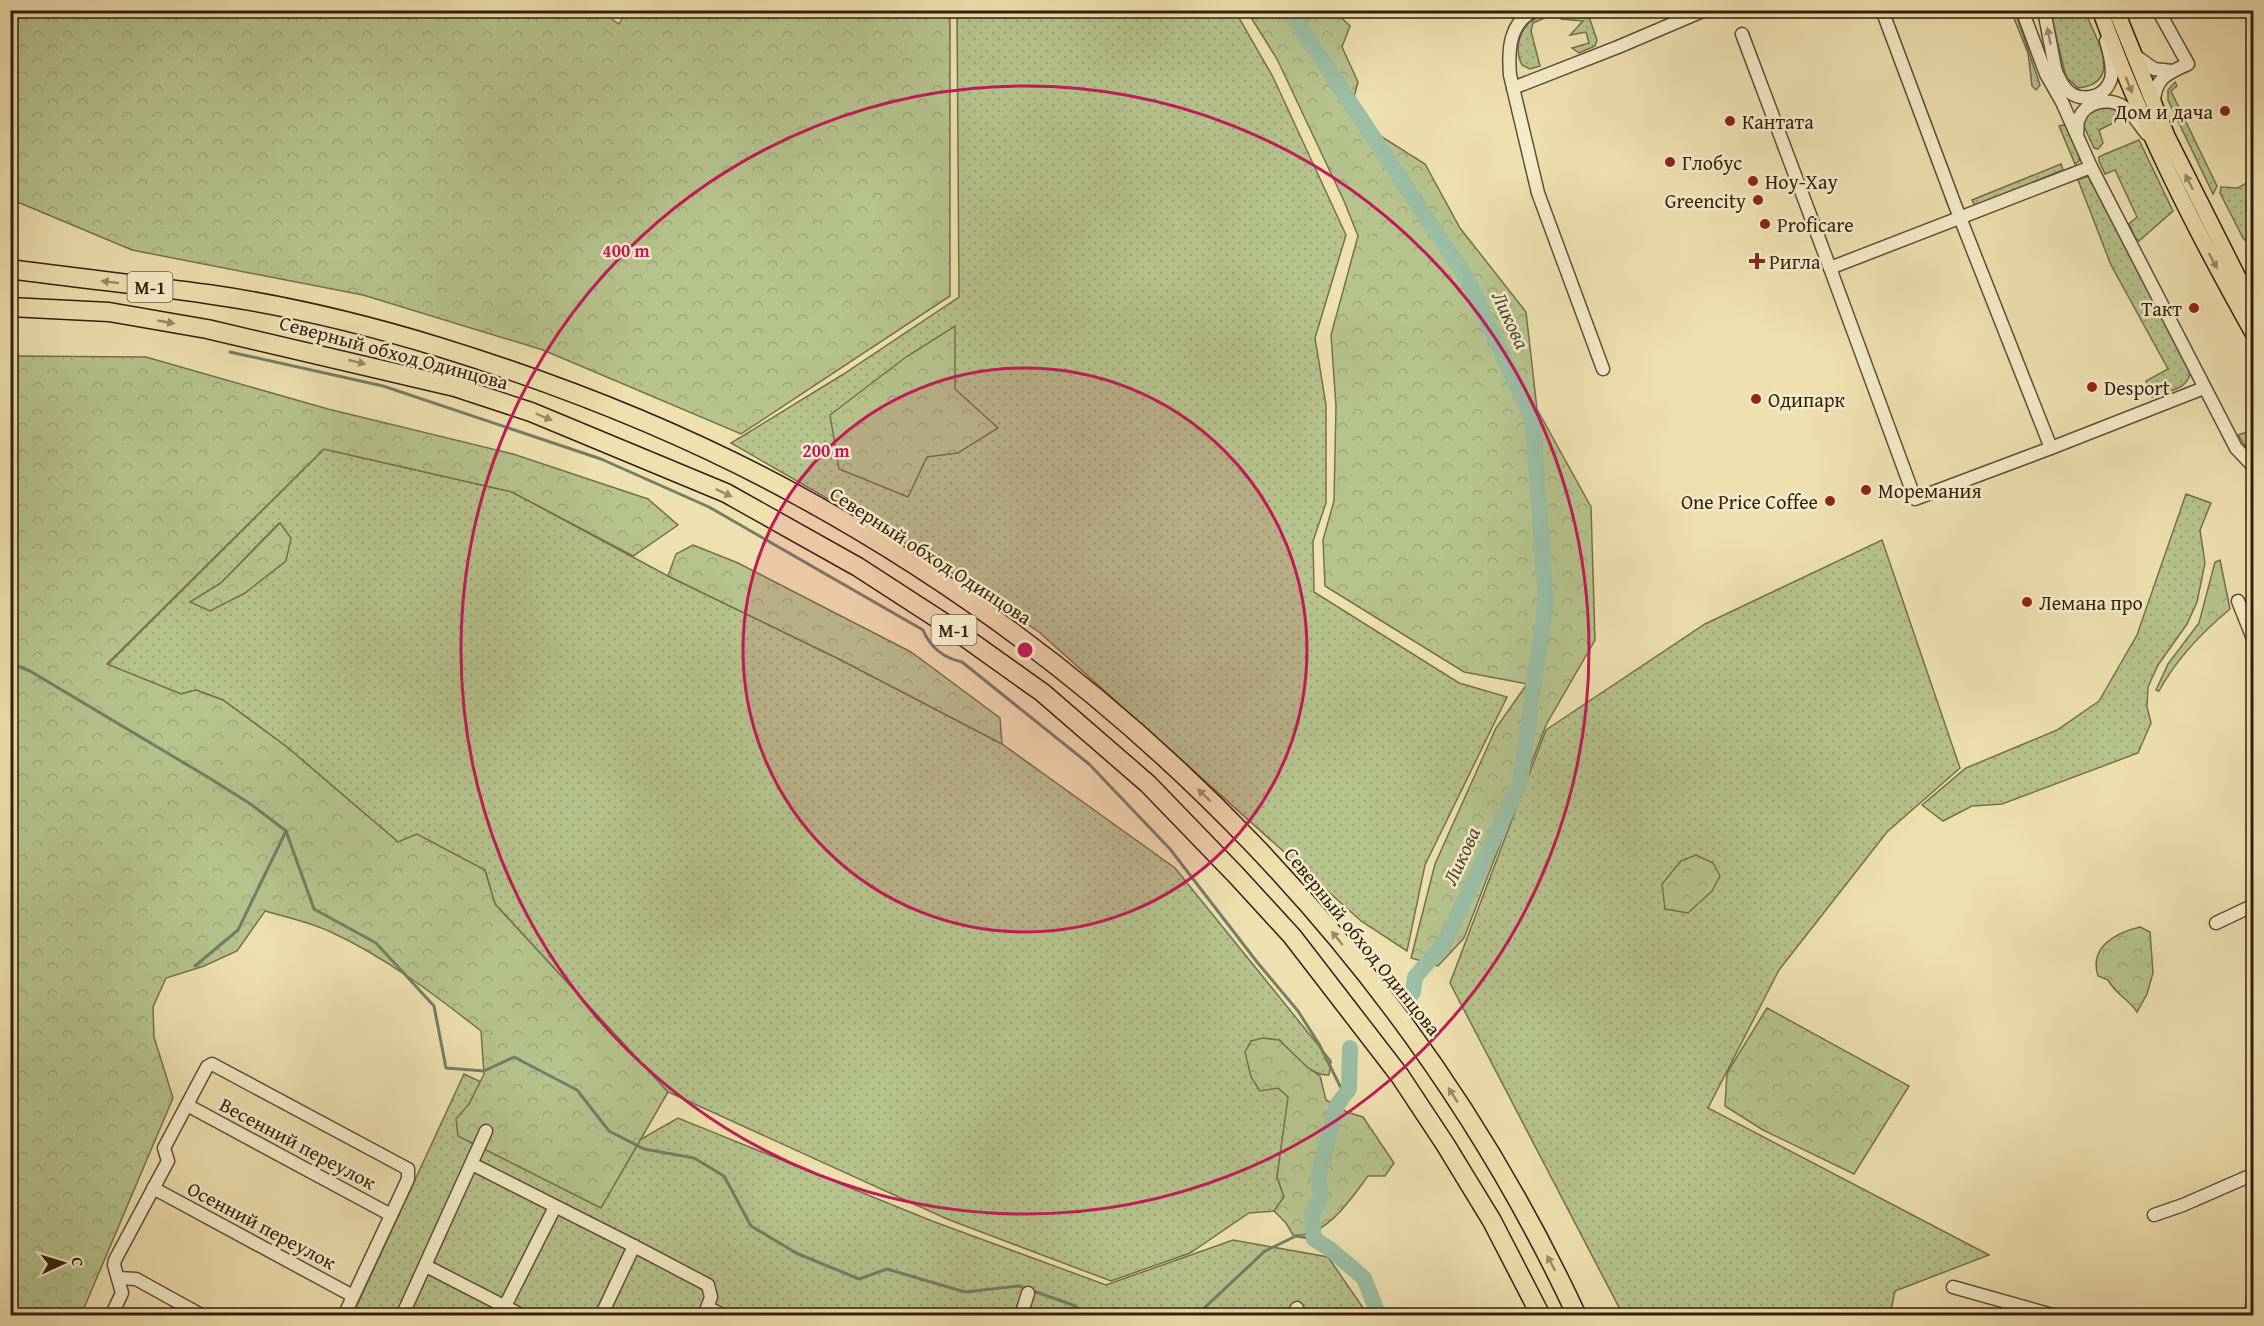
<svg xmlns="http://www.w3.org/2000/svg" width="2264" height="1326" font-family="'Gentium Book Plus',serif">
  <style>
    .grass { fill: url(#grass-dots); stroke: #75704c; stroke-width: 1.5; fill-rule: evenodd }
    .forest { fill: url(#forest-crowns); stroke: #75704c; stroke-width: 1.5 }
    .lines { fill: none; stroke-linecap: round; stroke-linejoin: round }
    .stream { stroke: #727e67; stroke-width: 3 }
    .river { stroke: #9bbea5; stroke-width: 16 }
    .minor-casing { stroke: #634f34; stroke-width: 15 }
    .major-casing { stroke: #341e0b; stroke-width: 18 }
    .highway-casing { stroke: #341e0b; stroke-width: 21 }
    .minor { stroke: #f5eccb; stroke-width: 12 }
    .major { stroke: #efe1af; stroke-width: 15 }
    .highway { stroke: #efe1af; stroke-width: 18 }
    .oneway { fill: #9e8f75 }
    .oneway2 { fill: #9b8965 }
    .ring { fill: none; stroke: #c2185b; stroke-width: 3 }
    .poi-dot { fill: #8f2418; stroke: #f5eccb; stroke-width: 2 }
    .labels { text-anchor: middle; dominant-baseline: central; stroke-width: 5; stroke-linejoin: round; paint-order: stroke }
    .shield { fill: #f5eccb; stroke: #6e5c45; stroke-width: 1.5 }
    .shield-label { font-size: 18px; font-weight: bold; fill: #341e0b }
    .poi-label { font-size: 20px; fill: #341e0b; stroke: #f5eccb; text-anchor: start }
    .street-label { font-size: 20px; fill: #341e0b; stroke: #f5eccb }
    .water-label { font-size: 21px; font-style: italic; fill: #534e39; stroke: #f5eccb }
    .centre { fill: #c2185b; stroke: #f5eccb; stroke-width: 3 }
    .ring-label { font-size: 18px; text-anchor: middle; font-weight: bold; fill: #c2185b; stroke: #f5eccb; stroke-width: 5; stroke-linejoin: round; paint-order: stroke }
  </style>
  <defs>
    <pattern id="grass-dots" width="8" height="8" patternUnits="userSpaceOnUse" patternTransform="scale(1.5)"><rect width="8" height="8" fill="#b6c38d"/><path d="M2 2h.1M6 6h.1" fill="none" stroke="#9da778" stroke-width="1.8" stroke-linecap="round"/></pattern>
    <pattern id="forest-crowns" width="20" height="18" patternUnits="userSpaceOnUse" patternTransform="scale(1.5)"><rect width="20" height="18" fill="#b6c38d"/><path d="M2 6a3 3 0 1 1 6 0M12 15a3 3 0 1 1 6 0" fill="none" stroke="#9da778"/></pattern>
  </defs>
  <rect width="100%" height="100%" fill="#efe1af"/>
  <filter id="stains"><feTurbulence type="fractalNoise" baseFrequency=".00333" numOctaves="4"/><feColorMatrix values="0 0 0 0 .2 0 0 0 0 .09 0 0 0 0 .02 0 0 0 .5 -.17"/></filter>
  <radialGradient id="worn" r=".72"><stop offset=".6" stop-color="#630" stop-opacity="0"/><stop offset="1" stop-color="#630" stop-opacity=".3"/></radialGradient>
  <g class="grass">
    <path d="M957 11H1235L1273 77 1346 235 1315 338 1326 405V503L1313 541 1314 592 1459 683 1507 697 1425 865 1407 951 1361 921 1039 632 929 557 731 443 842 375 959 297Z"/>
    <path d="M1557 11H1587L1597 40 1595 46 1579 53 1572 48 1589 43 1586 32 1570 35 1583 21 1561 19 1556 13 1533 23 1531 31 1540 66 1530 69 1522 65C1514 50 1519 28 1534 19 1541 15 1550 13 1557 11Z"/>
    <path d="M2011 11H2015L2040 85 2036 90 2032 86 2028 53Z"/>
    <path d="M2050 11H2076L2078 16 2086 14C2097 40 2124 83 2078 88L2066 77Z"/>
    <path d="M2175 82 2177 86 2171 91 2217 186 2213 194 2168 100V90Z"/>
    <path d="M2107 106 2123 111 2126 117 2099 130 2103 143 2098 149 2094 148 2083 124V115L2090 108Z"/>
    <path d="M2063 125 2067 127 2080 155 2079 161 2075 164 2059 126Z"/>
    <path d="M2139 140 2173 211 2139 241 2135 237 2129 224 2137 217 2115 170 2105 174 2099 161V157L2103 155Z"/>
    <path d="M2061 164 2063 170 1975 206 1972 200Z"/>
    <path d="M2085 177H2091L2191 366C2191 390 2171 390 2152 397L2146 381 2168 369 2111 265 2078 180Z"/>
    <path d="M2253 179V248L2243 238 2220 193 2221 187 2238 188Z"/>
    <path d="M2253 430V458L2238 435Z"/>
    <path d="M324 449 512 492 668 576 839 659 1002 744 1175 868 1331 1061 1329 1075C1309 1076 1292 1053 1279 1040L1278 1088 1289 1097 1277 1177 1284 1197 1274 1211 1249 1213 1190 1253 1111 1281 947 1219 668 1092 495 904 485 870 398 842 287 747 223 700 196 690 181 694 107 665ZM279 523 245 593 210 610 191 602 221 583Z"/>
    <path d="M2186 494 2211 503 2200 530 2205 563 2197 602 2187 624 2158 665 2148 687 2147 707 2151 723 2138 753 2002 804 1972 806 1943 821 1922 805 1966 768 2057 730 2099 701 2137 635Z"/>
    <path d="M1882 540 1960 768 1887 832 1779 970 1708 1108 1989 1255 1895 1291 1890 1315H1623L1450 983 1546 730 1705 624Z"/>
    <path d="M464 1074 624 1149 678 1118 932 1221 1106 1285 1233 1240 1328 1257 1368 1315 352 1316Z"/>
    <path d="M2253 1253V1315H2244Z"/>
  </g>
  <g class="forest">
    <path d="M598 10 619 24 627 10 950 11V296L741 434 543 350 363 295 132 250 20 203 11 202V11Z"/>
    <path d="M1247 11H1334L1350 26 1342 47 1358 82 1353 101 1363 125 1425 164 1460 228 1526 312 1537 409 1591 507 1595 640 1546 725 1464 938 1438 966 1411 958 1435 864 1496 728 1527 684 1464 672 1325 586 1323 540 1334 501 1336 406 1331 335 1358 236 1344 201 1277 59Z"/>
    <path d="M955 326V389L998 428 958 453 927 457 908 497 839 469 830 415 906 357Z"/>
    <path d="M11 356 146 357 328 409 513 454 648 499 678 525 633 556 512 492 324 449 107 664 181 694 196 690 223 700 287 747 398 842 417 834 485 870 495 904 668 1092 601 1208 458 1136 456 1119 469 1104 484 1074 481 1031C434 994 385 957 331 932 310 922 286 917 265 911L237 951 204 966 166 978 153 1007 154 1037 173 1098 81 1315 11 1316Z"/>
    <path d="M280 523 291 538 286 561 245 593 210 611 190 602 221 583Z"/>
    <path d="M693 545 738 563 911 652 1000 718 1002 744 839 659 668 576 676 554Z"/>
    <path d="M2220 560 2230 609C2201 633 2177 658 2159 691L2156 690 2168 664 2199 623 2215 562Z"/>
    <path d="M1696 855 1713 863 1720 876 1712 891 1688 913 1665 909 1662 884 1681 861Z"/>
    <path d="M2140 927 2150 932 2153 973 2147 994 2137 1012C2127 997 2118 997 2108 980L2098 976C2089 947 2115 933 2140 927Z"/>
    <path d="M1767 1008 1909 1086 1854 1174 1763 1130 1725 1106 1727 1073Z"/>
    <path d="M1263 1038 1279 1040 1307 1067 1320 1076 1326 1100 1347 1112 1363 1117 1394 1163 1385 1176H1368C1350 1200 1326 1238 1293 1235L1286 1223 1274 1211 1284 1197 1277 1177 1288 1097 1278 1088 1260 1091 1251 1077 1245 1052 1251 1041Z"/>
  </g>
  <g class="lines">
    <g class="stream">
      <path d="M230 352 383 386 601 459 709 507 923 630C930 647 944 658 962 662L1089 764 1170 849 1257 962 1298 1011 1319 1044 1345 1096"/>
      <path d="M10 663 30 671 211 779 252 805 286 831 314 909 376 943 434 1006 446 1068 484 1071 514 1057 577 1090 609 1131 644 1149 694 1158 724 1176 751 1226 796 1253 859 1279 887 1269 965 1292 1019 1286 1073 1305 1089 1316"/>
      <path d="M195 966 238 930 286 831"/>
      <path d="M1184 1316 1201 1311 1265 1251 1296 1236 1314 1239"/>
    </g>
    <g class="river">
      <path d="M1289 10 1469 282 1533 421 1546 603 1532 696"/>
      <path d="M1399 1009 1413 992 1415 977 1444 944 1520 783 1531 707"/>
      <path d="M1350 1048 1349 1089 1337 1105 1318 1178 1321 1197 1312 1215 1314 1239 1330 1249 1364 1278 1379 1316"/>
    </g>
    <defs>
      <g id="minor">
        <path d="M1536 10C1509 21 1508 50 1510 75L1538 193 1603 369"/>
        <path d="M1882 10 1955 205 2051 448 2204 388"/>
        <path d="M2022 10 2046 74 2062 102 2091 167 2236 448 2254 467"/>
        <path d="M2044 10 2057 78"/>
        <path d="M1742 34 1830 268 2091 167"/>
        <path d="M2133 54 2154 69 2172 71"/>
        <path d="M2055 70C2059 77 2062 86 2068 91 2082 103 2105 98 2111 79 2114 67 2109 52 2106 41"/>
        <path d="M1513 88 1618 47 1705 10"/>
        <path d="M2154 104C2154 79 2167 73 2188 64L2158 10"/>
        <path d="M2077 135C2078 131 2077 125 2078 121 2084 101 2110 96 2125 108 2134 115 2140 126 2147 134"/>
        <path d="M1830 268 1915 499 2051 448"/>
        <path d="M2238 601 2254 641"/>
        <path d="M2216 923 2254 905"/>
        <path d="M187 1105 391 1215"/>
        <path d="M472 1164 634 1246"/>
        <path d="M153 1188 353 1296"/>
        <path d="M2154 1215 2183 1205 2254 1174"/>
        <path d="M426 1266 523 1316"/>
        <path d="M118 1278 136 1279 203 1316"/>
        <path d="M1953 1287 2056 1316"/>
        <path d="M708 1308 725 1316"/>
        <path d="M111 1316 122 1293 114 1265 115 1260 168 1161 164 1148 207 1067 212 1064 408 1169V1179L344 1316"/>
        <path d="M402 1316 486 1131"/>
        <path d="M500 1316 555 1207"/>
        <path d="M601 1316 634 1246 708 1285 711 1297 704 1316"/>
        <path d="M1021 1316 1028 1293"/>
        <path d="M1292 1316 1297 1308"/>
      </g>
      <g id="major">
        <path d="M2100 10C2141 124 2195 230 2254 335"/>
        <path d="M2116 10 2167 136 2254 309"/>
      </g>
      <g id="highway">
        <path d="M10 269C76 278 142 285 207 294 285 305 364 324 439 347 562 385 684 433 797 495 1133 678 1415 967 1577 1316"/>
        <path d="M10 307 109 312 207 329 455 387 531 412 726 493 858 567 949 626 1043 693 1148 784 1236 875 1292 936 1400 1076 1445 1144 1492 1221 1541 1316"/>
      </g>
    </defs>
    <use href="#minor" class="minor-casing"/>
    <use href="#major" class="major-casing"/>
    <use href="#highway" class="highway-casing"/>
    <use href="#minor" class="minor"/>
    <use href="#major" class="major"/>
    <use href="#highway" class="highway"/>
  </g>
  <defs><path id="oneway-solid" d="M-6-.8H1V-3.2L6.5 0L1 3.2V.8H-6Z" transform="scale(1.5)"/></defs>
  <use class="oneway" href="#oneway-solid" transform="translate(2049 36) rotate(-101)"/>
  <g class="oneway2">
    <use href="#oneway-solid" transform="translate(2129 85) rotate(68)"/>
    <use href="#oneway-solid" transform="translate(2189 182) rotate(-116)"/>
    <use href="#oneway-solid" transform="translate(2213 261) rotate(62)"/>
    <use href="#oneway-solid" transform="translate(110 282) rotate(-173)"/>
    <use href="#oneway-solid" transform="translate(166 322) rotate(10)"/>
    <use href="#oneway-solid" transform="translate(357 362) rotate(13)"/>
    <use href="#oneway-solid" transform="translate(544 417) rotate(23)"/>
    <use href="#oneway-solid" transform="translate(724 493) rotate(25)"/>
    <use href="#oneway-solid" transform="translate(1204 795) rotate(-136)"/>
    <use href="#oneway-solid" transform="translate(1337 938) rotate(-129)"/>
    <use href="#oneway-solid" transform="translate(1453 1095) rotate(-123)"/>
    <use href="#oneway-solid" transform="translate(1551 1263) rotate(-118)"/>
  </g>
  <circle cx="1025" cy="650" r="282" fill="#c2185b" fill-opacity=".12"/>
  <g class="ring">
    <circle cx="1025" cy="650" r="282"/>
    <circle cx="1025" cy="650" r="564"/>
  </g>
  <g class="poi-dot">
    <circle cx="2225" cy="111" r="6"/>
    <circle cx="1730" cy="121" r="6"/>
    <circle cx="1670" cy="162" r="6"/>
    <circle cx="1753" cy="181" r="6"/>
    <circle cx="1758" cy="200" r="6"/>
    <circle cx="1765" cy="224" r="6"/>
    <path d="M1754 252h6v6h6v6h-6v6h-6v-6h-6v-6h6z"/>
    <circle cx="2194" cy="308" r="6"/>
    <circle cx="2092" cy="387" r="6"/>
    <circle cx="1756" cy="399" r="6"/>
    <circle cx="1866" cy="490" r="6"/>
    <circle cx="1830" cy="501" r="6"/>
    <circle cx="2027" cy="602" r="6"/>
  </g>
  <g class="labels">
    <g class="shield">
      <rect x="127.5" y="272" width="45" height="30" rx="4.5"/>
      <rect x="931.5" y="615" width="45" height="30" rx="4.5"/>
    </g>
    <g class="shield-label">
      <text x="150" y="287">М-1</text>
      <text x="954" y="630">М-1</text>
    </g>
    <g class="poi-label">
      <text x="2213" y="111" text-anchor="end">Дом и дача</text>
      <text x="1742" y="121">Кантата</text>
      <text x="1682" y="162">Глобус</text>
      <text x="1765" y="181">Ноу-Хау</text>
      <text x="1746" y="200" text-anchor="end">Greencity</text>
      <text x="1777" y="224">Proficare</text>
      <text x="1769" y="261">Ригла</text>
      <text x="2182" y="308" text-anchor="end">Такт</text>
      <text x="2104" y="387">Desport</text>
      <text x="1768" y="399">Одипарк</text>
      <text x="1878" y="490">Моремания</text>
      <text x="1818" y="501" text-anchor="end">One Price Coffee</text>
      <text x="2039" y="602">Лемана про</text>
    </g>
    <g class="street-label">
      <text transform="translate(394 352) rotate(15)">Северный обход Одинцова</text>
      <text transform="translate(931 555) rotate(33)">Северный обход Одинцова</text>
      <text transform="translate(1363 941) rotate(51)">Северный обход Одинцова</text>
      <text transform="translate(298 1143) rotate(28)">Весенний переулок</text>
      <text transform="translate(262 1225) rotate(28)">Осенний переулок</text>
    </g>
    <g class="water-label">
      <text transform="translate(1511 320) rotate(65)">Ликова</text>
      <text transform="translate(1461 856) rotate(-65)">Ликова</text>
    </g>
  </g>
  <circle cx="1025" cy="650" r="9" class="centre"/>
  <g class="ring-label">
    <text x="626" y="257">400 m</text>
    <text x="826" y="457">200 m</text>
  </g>
  <rect width="2264" height="1326" fill="none" stroke="#efe1af" stroke-width="36"/>
  <rect x="12" y="12" width="2240" height="1302" fill="none" stroke="#341e0b" stroke-width="3"/>
  <rect x="18" y="18" width="2228" height="1290" fill="none" stroke="#341e0b" stroke-width="1.5"/>
  <g transform="translate(63 1263) rotate(86)" stroke="#f5eccb" stroke-width="4.5" paint-order="stroke">
  <path d="M0-4.5L10 22L0 15L-10 22Z" fill="#341e0b"/>
  <text y="-9" font-size="16" font-weight="bold" text-anchor="middle" fill="#341e0b">С</text>
  </g>
  <rect width="100%" height="100%" filter="url(#stains)"/>
  <rect width="100%" height="100%" fill="url(#worn)"/>
</svg>
